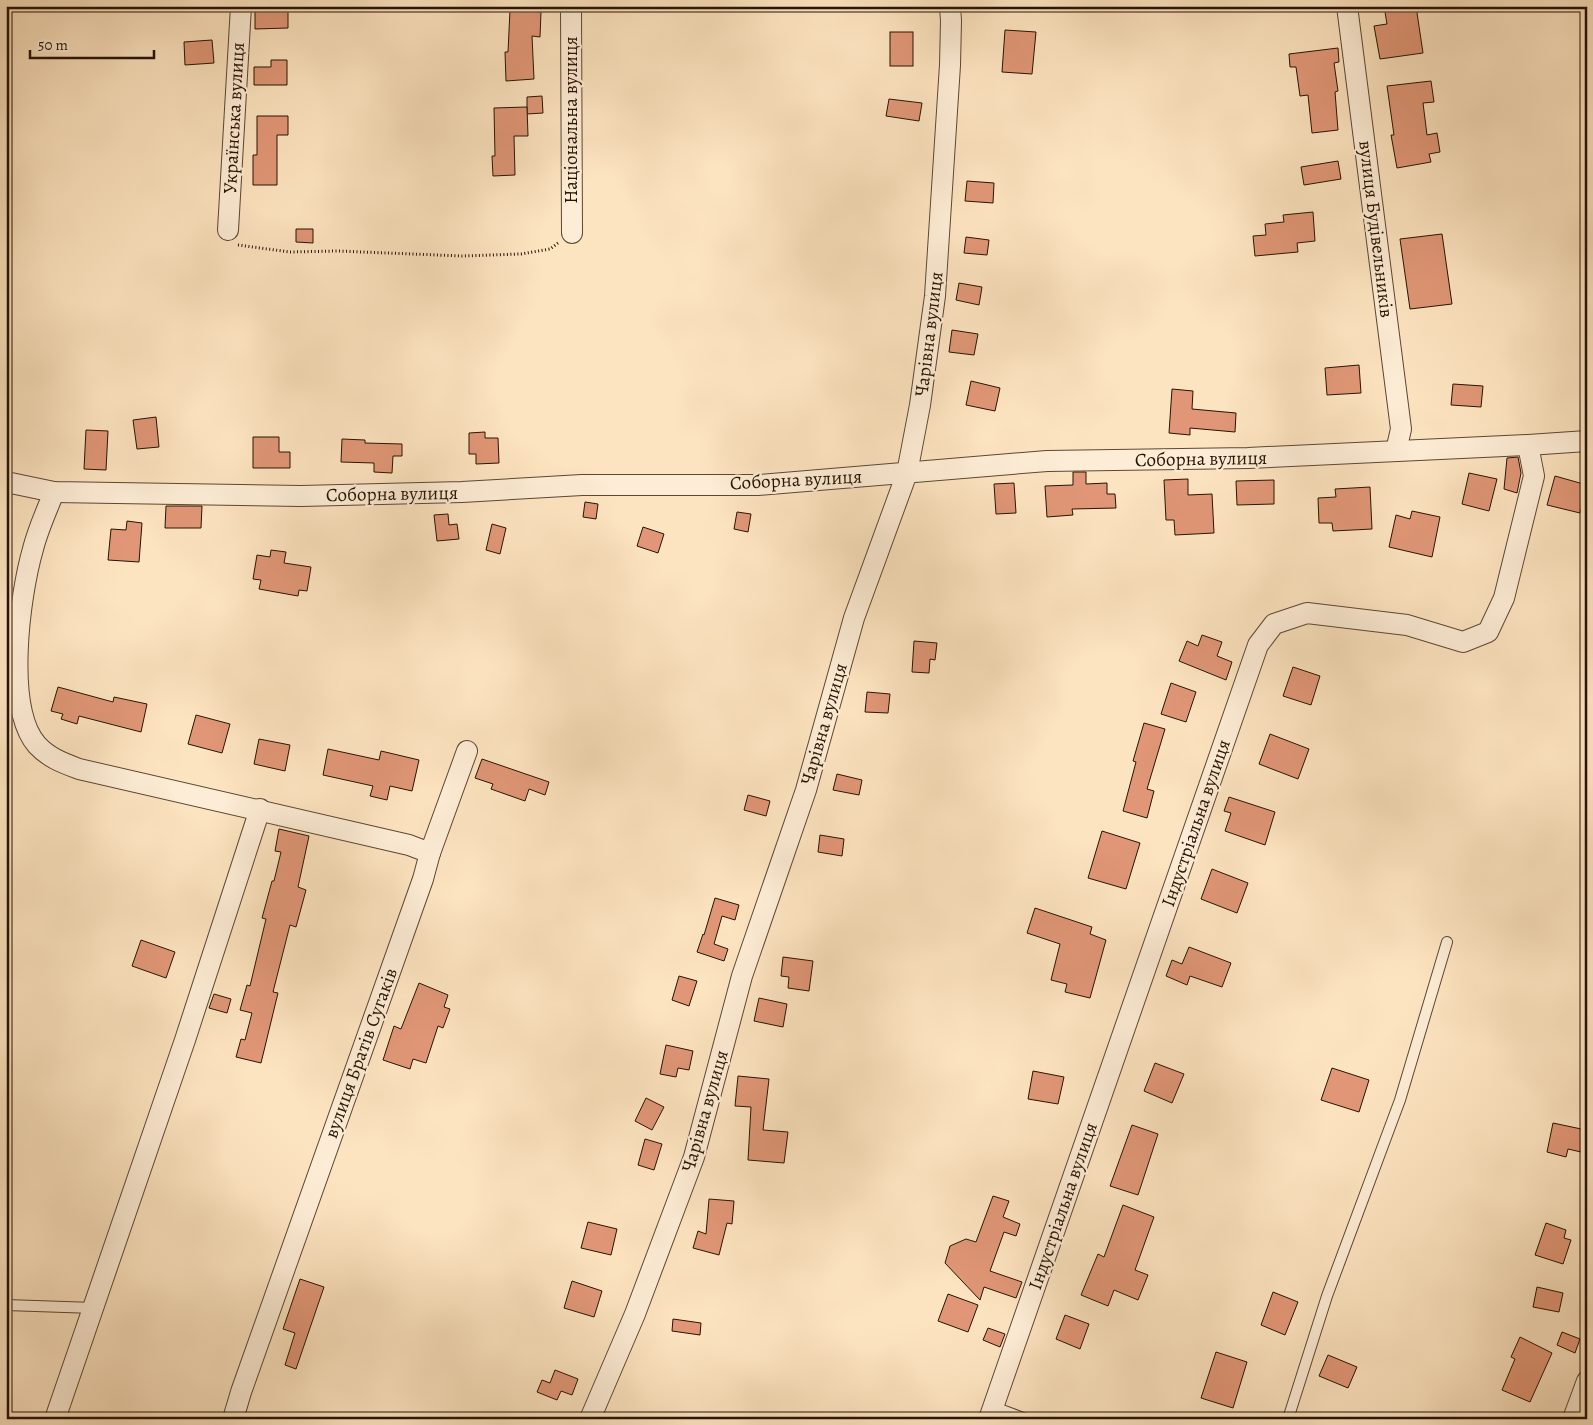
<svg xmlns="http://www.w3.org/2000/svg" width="1593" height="1425" font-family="Alegreya,serif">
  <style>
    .building { fill: #e19777; stroke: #261302 }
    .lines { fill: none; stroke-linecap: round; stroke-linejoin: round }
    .lane-casing { stroke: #5c4732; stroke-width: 12 }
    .street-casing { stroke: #5c4732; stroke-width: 22 }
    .path { stroke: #261302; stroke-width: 3; stroke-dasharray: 1 2.5; stroke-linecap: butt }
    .lane { stroke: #feedd6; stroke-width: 10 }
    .street { stroke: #feedd6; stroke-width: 20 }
    .labels { text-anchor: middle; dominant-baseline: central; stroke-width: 4.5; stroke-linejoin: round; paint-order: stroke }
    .street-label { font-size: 19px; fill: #261302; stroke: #feedd6 }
  </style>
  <rect width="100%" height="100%" fill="#fde4c0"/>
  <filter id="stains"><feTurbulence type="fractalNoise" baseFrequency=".004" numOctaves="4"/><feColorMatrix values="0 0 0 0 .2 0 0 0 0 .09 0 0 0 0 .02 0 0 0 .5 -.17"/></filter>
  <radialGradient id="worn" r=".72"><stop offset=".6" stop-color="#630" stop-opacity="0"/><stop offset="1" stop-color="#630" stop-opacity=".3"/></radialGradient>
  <g class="building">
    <path d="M1384 6H1416L1423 53 1380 59 1374 26 1387 24Z"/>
    <path d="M288 10V28L255 29V11Z"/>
    <path d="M510 10 541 12 540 37 532 36 534 79 506 81 505 52H508Z"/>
    <path d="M1005 30 1036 32 1032 74 1002 72Z"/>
    <rect x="890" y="32" width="23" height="34"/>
    <path d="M212 40 214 63 185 65 184 42Z"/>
    <path d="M1338 48 1339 62 1334 63 1338 91 1335 92 1338 130 1312 133 1308 95 1300 96 1296 67H1290L1289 54Z"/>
    <path d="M271 60H287V85H254V67H271Z"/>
    <path d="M1431 81 1434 102 1423 103 1427 135 1437 133 1440 152 1429 154 1431 162 1397 168 1391 135H1394L1387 86Z"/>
    <path d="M542 96 543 113 527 114V97Z"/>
    <path d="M889 99 922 103 919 121 886 116Z"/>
    <path d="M527 107 528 136H514L515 175 493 176 492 156H495L494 108Z"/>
    <path d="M257 116H288V135H277V185H253V155H257Z"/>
    <path d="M1338 161 1341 179 1304 185 1301 167Z"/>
    <path d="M967 181 994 183 993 203 965 201Z"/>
    <path d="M1313 212 1315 241 1297 243 1298 252 1255 256 1253 236 1266 235 1265 224 1284 222 1283 215Z"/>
    <path d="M296 229H313V243L296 242Z"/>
    <path d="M1442 234 1452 304 1410 309 1400 239Z"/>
    <path d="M966 237 989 240 987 255 964 253Z"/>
    <path d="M959 283 982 287 979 305 956 300Z"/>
    <path d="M952 330 978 334 974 355 949 352Z"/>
    <path d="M1359 365 1361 393 1327 395 1325 368Z"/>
    <path d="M971 381 1000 388 995 411 966 405Z"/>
    <path d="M1453 384 1483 386 1481 407 1451 405Z"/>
    <path d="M1172 389 1193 391 1192 409 1236 413 1235 432 1190 428V435L1169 433Z"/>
    <path d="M156 417 159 447 137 449 133 420Z"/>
    <path d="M86 430 108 431 106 470 84 469Z"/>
    <path d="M485 432V438H498L499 463 476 464V454H469V433Z"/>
    <path d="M253 437H279V452H290V468H253Z"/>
    <path d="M342 439 365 440V443L402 444V456H393L392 473 374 472V463L341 462Z"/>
    <path d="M1518 457 1521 473 1517 493 1504 489 1507 458Z"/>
    <path d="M1073 472H1086V484L1107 483V494H1115L1116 508 1072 509 1073 515 1047 517 1045 486 1073 485Z"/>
    <path d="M1469 473 1497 479 1489 511 1462 504Z"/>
    <path d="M1555 476 1587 485 1580 513 1547 505Z"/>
    <path d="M1188 479V495L1212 494 1214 533 1175 535 1174 520H1166L1164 480Z"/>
    <path d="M1274 480V504L1237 505 1236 481Z"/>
    <path d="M1014 483 1016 513 996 514 994 484Z"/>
    <path d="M1370 487 1372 529 1333 531 1332 523H1319L1318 498 1336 497 1335 489Z"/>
    <path d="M585 502 598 504 596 519 583 517Z"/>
    <path d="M166 506H202L201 528H165Z"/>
    <path d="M1412 511 1440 517 1432 557 1389 547 1396 515 1410 519Z"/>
    <path d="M737 512 751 514 748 532 734 529Z"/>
    <path d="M448 514 449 525 457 524 459 539 437 541 434 515Z"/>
    <path d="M127 521 142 523 139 562 108 560 111 529 126 530Z"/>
    <path d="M492 524 506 528 500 554 486 550Z"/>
    <path d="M643 527 664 534 658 553 637 546Z"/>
    <path d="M271 550 286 552 284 563 311 567 307 591 299 590 298 596 259 589 261 580 253 579 257 555 270 557Z"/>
    <path d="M1202 635 1222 642 1217 656 1232 662 1226 680 1179 661 1187 641 1198 646Z"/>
    <path d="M914 641 937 643 935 660 930 659 929 673 912 672Z"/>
    <path d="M1293 667 1320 676 1311 705 1283 696Z"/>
    <path d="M1171 683 1196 692 1186 722 1161 714Z"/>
    <path d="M58 687 113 702 114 697 147 704 141 732 79 716 77 724 61 719 63 714 51 711Z"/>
    <path d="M867 692 890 694 888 713 865 712Z"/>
    <path d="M196 715 230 724 222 753 188 744Z"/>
    <path d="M1144 723 1165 729 1147 789 1154 791 1147 818 1123 811 1136 762 1133 761Z"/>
    <path d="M1270 734 1309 749 1298 779 1259 764Z"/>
    <path d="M259 739 290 745 285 771 254 764Z"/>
    <path d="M328 749 379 760 381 751 419 760 412 791 390 786 387 800 370 796 373 786 323 775Z"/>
    <path d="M482 759 549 782 545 795 529 789 525 801 491 789 493 784 475 778Z"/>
    <path d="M837 774 862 780 859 795 833 790Z"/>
    <path d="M748 795 770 801 766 816 744 810Z"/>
    <path d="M1229 797 1275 812 1265 845 1225 831 1231 813 1224 811Z"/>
    <path d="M279 829 309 836 298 887 306 890 296 927 290 925 273 992 278 993 261 1063 236 1057 241 1039 245 1040 252 1013 240 1010 247 985 250 986 266 919 262 918 272 881H274L281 852 275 851Z"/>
    <path d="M1102 831 1140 843 1126 889 1088 878Z"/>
    <path d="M820 835 844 839 842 856 818 852Z"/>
    <path d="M1212 869 1248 883 1237 913 1201 899Z"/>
    <path d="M715 898 739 905 735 920 722 916 714 944 728 949 724 961 697 952 703 934 704 935Z"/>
    <path d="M1035 908 1092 927 1090 934 1106 940 1090 998 1065 992 1067 984 1051 980 1060 944 1027 933Z"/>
    <path d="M141 940 175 952 166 978 132 966Z"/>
    <path d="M1189 947 1231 963 1222 987 1190 976 1187 985 1166 976 1172 960 1182 964Z"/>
    <path d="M783 957 813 961 809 991 788 988 789 977 781 976Z"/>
    <path d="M679 976 697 981 689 1006 672 1000Z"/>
    <path d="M419 983 448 995 444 1007 450 1009 443 1028 438 1026 426 1063 413 1059 410 1069 383 1060 394 1026 401 1029Z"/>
    <path d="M214 994 231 999 227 1013 209 1008Z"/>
    <path d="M759 998 787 1004 783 1027 754 1021Z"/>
    <path d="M666 1045 693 1051 689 1070 678 1068 676 1077 660 1074Z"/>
    <path d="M1155 1063 1184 1074 1172 1103 1144 1091Z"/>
    <path d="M1332 1068 1369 1080 1359 1112 1321 1100Z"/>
    <path d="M1033 1071 1064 1077 1058 1104 1028 1099Z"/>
    <path d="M738 1076 769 1079 763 1130 788 1132 784 1163 748 1160 751 1107 735 1106Z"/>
    <path d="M646 1098 664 1107 652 1130 635 1121Z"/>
    <path d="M1553 1123 1586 1130 1581 1152 1568 1149 1566 1157 1547 1152Z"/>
    <path d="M1132 1125 1158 1134 1138 1195 1110 1186Z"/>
    <path d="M645 1139 662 1144 654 1170 638 1165Z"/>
    <path d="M993 1196 1009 1201 1003 1217 1020 1224 1016 1236 1004 1232 990 1271 1022 1282 1016 1298 984 1287 980 1300 945 1263 950 1246 966 1239 976 1242Z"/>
    <path d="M709 1199 734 1201 732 1224 727 1223 719 1255 693 1248 698 1231 706 1234Z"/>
    <path d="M1123 1205 1154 1217 1135 1270 1148 1275 1138 1300 1114 1290 1108 1306 1081 1295 1098 1254 1104 1257Z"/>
    <path d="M588 1222 617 1229 611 1255 581 1248Z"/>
    <path d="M1546 1223 1566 1230 1564 1238 1571 1240 1563 1264 1535 1255Z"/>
    <path d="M300 1279 324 1287 296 1369 285 1365 295 1333 283 1329Z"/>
    <path d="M572 1281 602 1291 594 1317 564 1308Z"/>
    <path d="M1537 1287 1563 1293 1559 1312 1533 1307Z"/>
    <path d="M1273 1292 1298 1302 1285 1335 1261 1325Z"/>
    <path d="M948 1294 978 1305 968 1332 938 1321Z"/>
    <path d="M1065 1315 1089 1324 1080 1349 1056 1339Z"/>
    <path d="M673 1319 701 1323 700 1335 672 1331Z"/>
    <path d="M988 1328 1005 1334 1000 1347 983 1340Z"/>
    <path d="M1562 1332 1580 1339 1575 1353 1557 1345Z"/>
    <path d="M1520 1337 1552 1353 1530 1402 1502 1390 1515 1359 1511 1357Z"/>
    <path d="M1216 1352 1247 1362 1233 1408 1201 1398Z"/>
    <path d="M1328 1355 1357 1367 1348 1388 1319 1376Z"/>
    <path d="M555 1370 578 1379 572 1395 561 1391 557 1400 537 1392 542 1380 550 1383Z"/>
  </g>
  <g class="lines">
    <defs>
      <g id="lane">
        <path d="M6 1305 94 1308"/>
        <path d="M994 1407 1026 1419"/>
        <path d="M1288 1419 1327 1296 1400 1100 1447 942"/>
      </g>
      <g id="street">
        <path d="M571 6 572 233"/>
        <path d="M1347 6 1401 429 1396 451"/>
        <path d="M228 230 241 6"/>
        <path d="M6 482 54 492 301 496 462 492 582 485H758L1047 461 1248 458 1528 445 1587 441"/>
        <path d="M54 492C47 510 38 529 33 549 20 594 4 707 37 745 49 758 63 763 79 769L409 845 430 853"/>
        <path d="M55 1419 185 1040 260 809"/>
        <path d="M233 1419 241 1392 423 879 430 853 467 751"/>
        <path d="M590 1419 635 1314 694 1157 742 976 806 790 854 618 907 473 920 405 935 296 950 65 951 21 950 6"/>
        <path d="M989 1419 1258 645 1274 624 1307 613 1407 625 1463 642 1488 632 1504 598 1534 476 1528 445"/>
        <path d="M1573 1419 1587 1381"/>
      </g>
    </defs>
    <use href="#lane" class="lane-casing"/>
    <use href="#street" class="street-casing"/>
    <path class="path" d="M238 245 290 252 338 251 462 256 521 254 550 249 558 243"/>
    <use href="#lane" class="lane"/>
    <use href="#street" class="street"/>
  </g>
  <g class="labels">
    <g class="street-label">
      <text transform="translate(234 118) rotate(-87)">Українська вулиця</text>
      <text transform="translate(571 120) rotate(-90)">Національна вулиця</text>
      <text transform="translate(1376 229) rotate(83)">вулиця Будівельників</text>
      <text transform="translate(929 334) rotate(-83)">Чарівна вулиця</text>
      <text transform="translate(1201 459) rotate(-1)">Соборна вулиця</text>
      <text transform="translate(796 480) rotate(-3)">Соборна вулиця</text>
      <text transform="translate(392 494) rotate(-1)">Соборна вулиця</text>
      <text transform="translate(824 724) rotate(-74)">Чарівна вулиця</text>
      <text transform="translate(1196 823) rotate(-71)">Індустріальна вулиця</text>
      <text transform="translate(361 1053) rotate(-70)">вулиця Братів Сугаків</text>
      <text transform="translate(705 1111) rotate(-74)">Чарівна вулиця</text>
      <text transform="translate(1063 1206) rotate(-71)">Індустріальна вулиця</text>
    </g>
  </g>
  <rect width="1593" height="1425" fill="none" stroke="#fde4c0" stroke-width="25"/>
  <rect x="8" y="8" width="1578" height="1410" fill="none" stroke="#261302" stroke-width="2.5"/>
  <rect x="12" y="12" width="1568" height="1400" fill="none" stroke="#261302"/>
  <path d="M30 50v8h124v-8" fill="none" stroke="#261302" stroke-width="2.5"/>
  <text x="38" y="50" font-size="15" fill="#261302" stroke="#feedd6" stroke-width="4" paint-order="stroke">50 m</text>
  <rect width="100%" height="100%" filter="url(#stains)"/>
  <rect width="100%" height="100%" fill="url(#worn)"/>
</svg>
